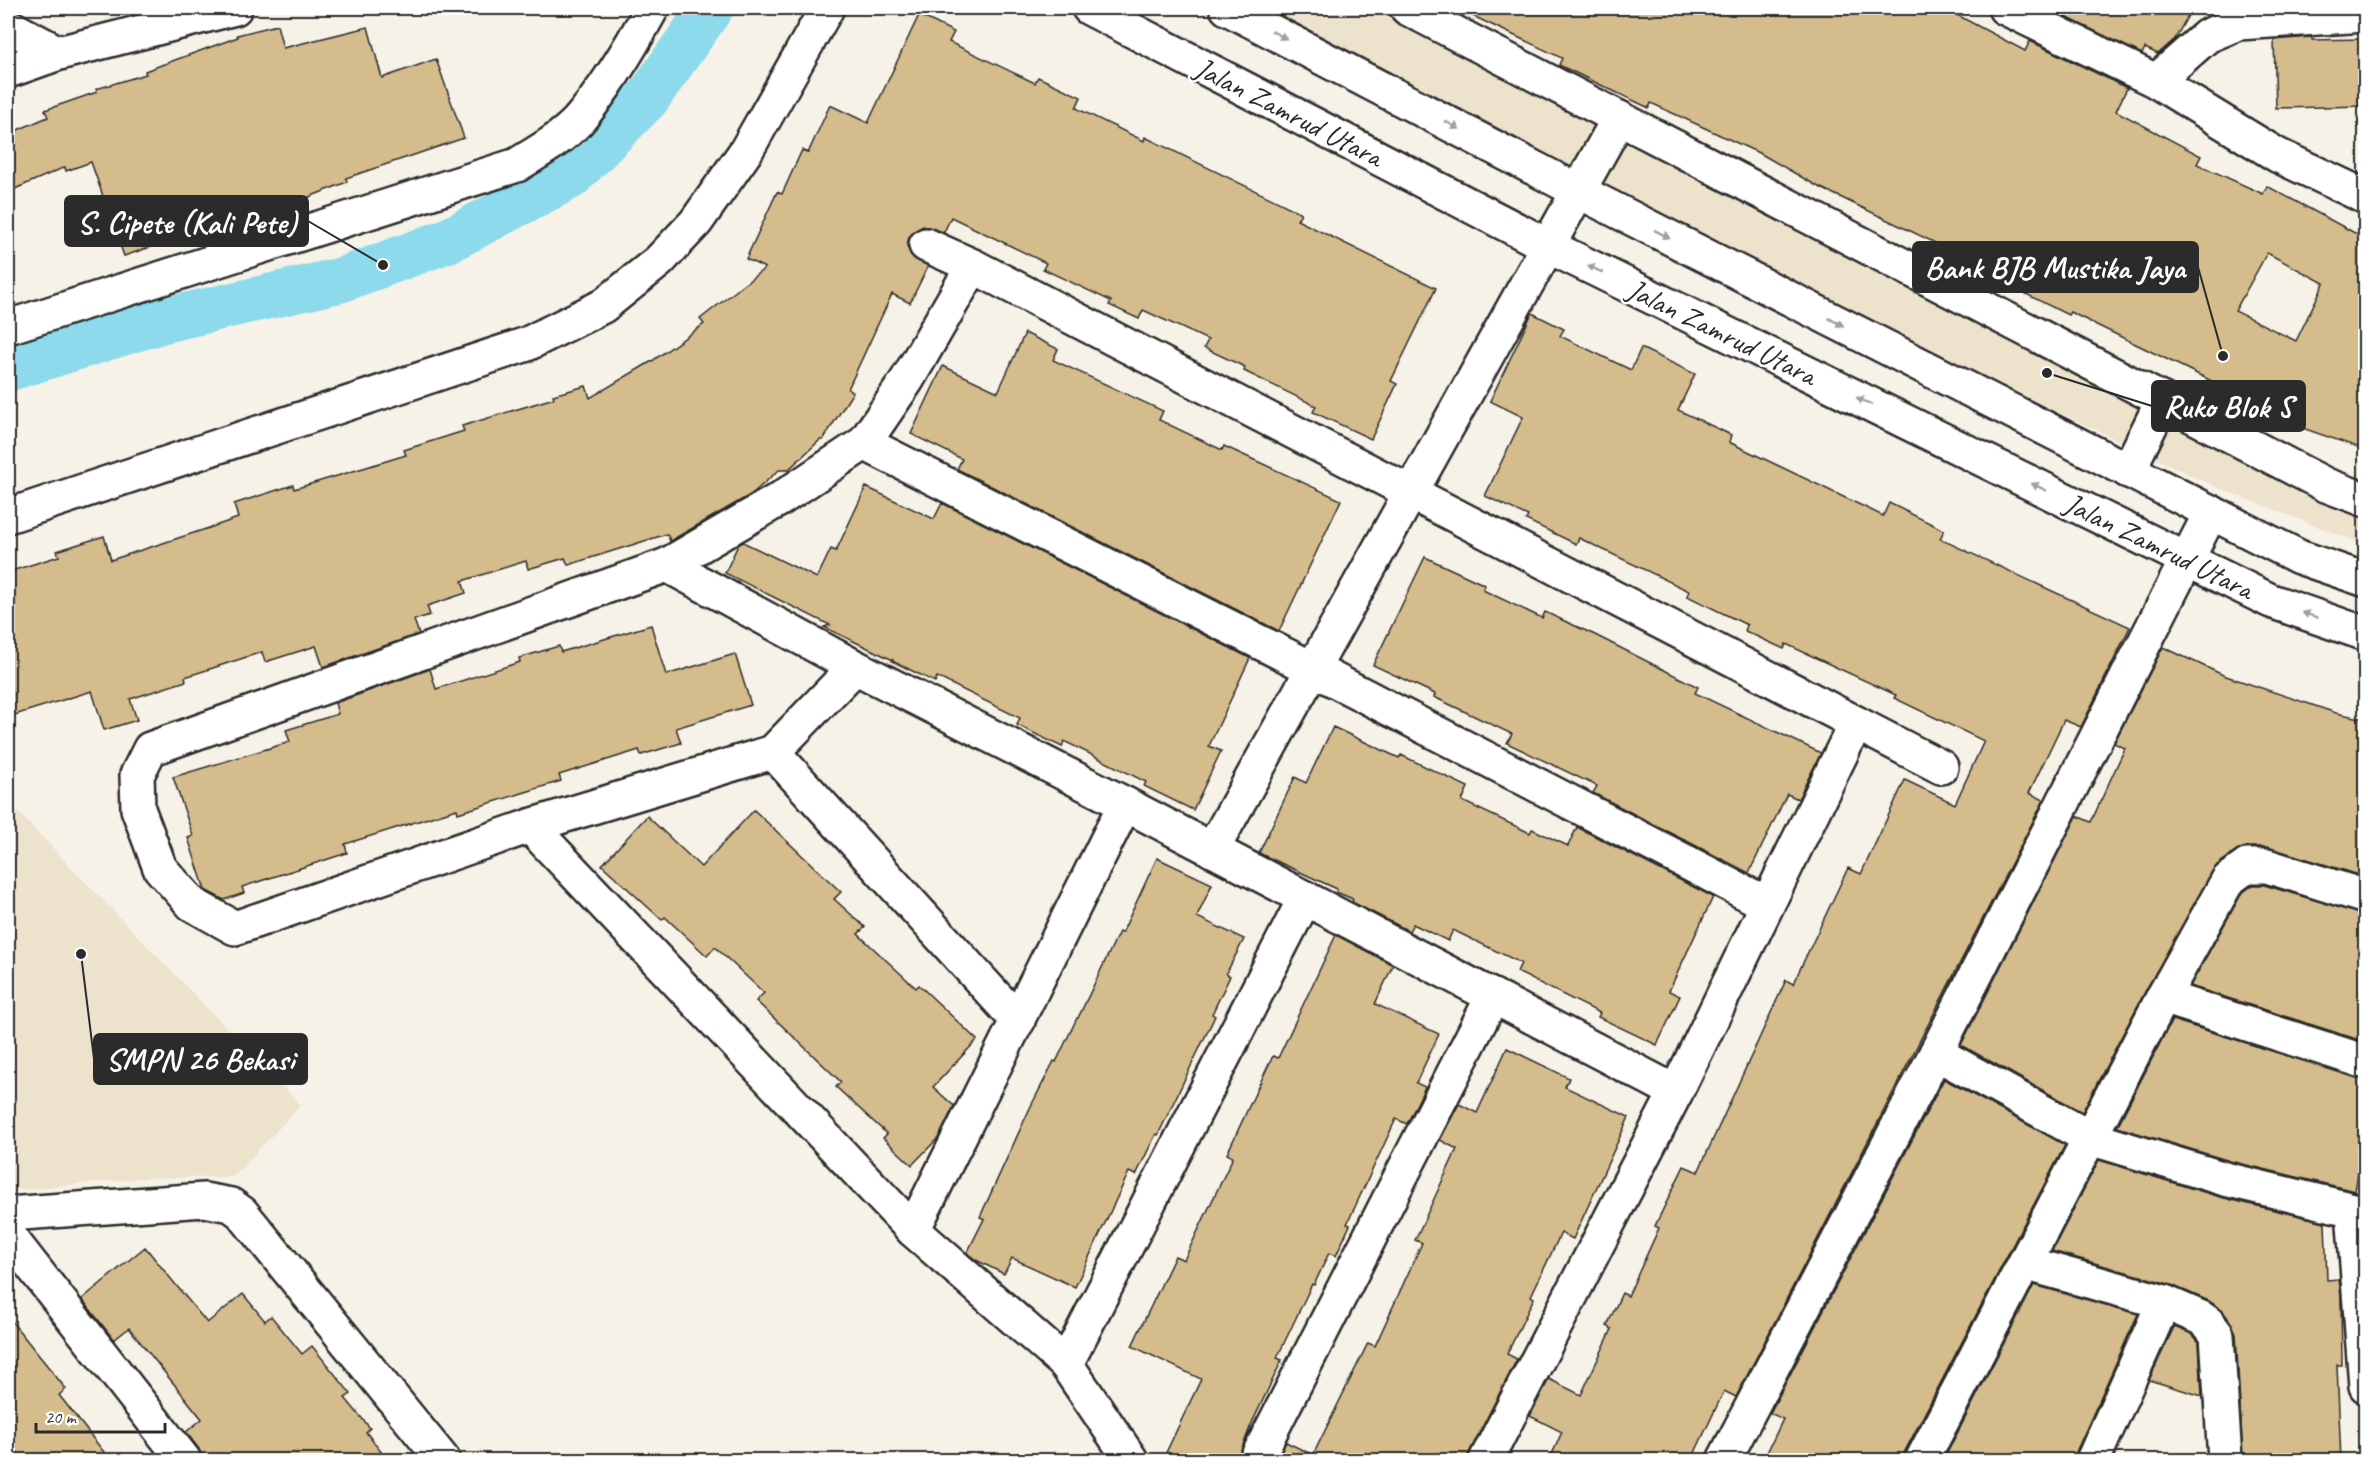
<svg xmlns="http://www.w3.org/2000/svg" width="2373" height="1468" font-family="Caveat,sans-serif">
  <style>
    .built { fill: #ede2cc }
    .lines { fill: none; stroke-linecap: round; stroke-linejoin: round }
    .canal { stroke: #8cdaeb; stroke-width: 45 }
    .building { fill: #d5bc8c; stroke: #2b2b2b; stroke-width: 1.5; fill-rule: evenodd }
    .minor-casing { stroke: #2b2b2b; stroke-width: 38 }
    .minor { stroke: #fff; stroke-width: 33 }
    .oneway { fill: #a0a0a0 }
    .labels { text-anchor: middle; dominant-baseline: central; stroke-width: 5; stroke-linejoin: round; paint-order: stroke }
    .street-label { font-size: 30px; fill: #2b2b2b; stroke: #fff }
    .leader { fill: none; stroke: #2b2b2b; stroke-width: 2 }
    .callout-dot { fill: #2b2b2b; stroke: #fff; stroke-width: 2 }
    .callout { fill: #2b2b2b; stroke: #2b2b2b; stroke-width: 2 }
    .callout-label { font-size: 32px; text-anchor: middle; font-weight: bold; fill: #fff }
  </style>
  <rect width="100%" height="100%" fill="#f7f2e8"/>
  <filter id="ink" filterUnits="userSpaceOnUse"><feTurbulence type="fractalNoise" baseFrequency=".0167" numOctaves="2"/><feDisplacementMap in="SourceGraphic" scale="12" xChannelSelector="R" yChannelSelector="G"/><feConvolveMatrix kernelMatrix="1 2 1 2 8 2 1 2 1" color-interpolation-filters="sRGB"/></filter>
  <g filter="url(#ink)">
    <g class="built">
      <path d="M1248 8H1368L1806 220 2365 486V545L2216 487 1763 272Z"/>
      <path d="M8 802 301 1105 233 1177 141 1178 8 1191Z"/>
    </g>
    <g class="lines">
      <path class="canal" d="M8 369 165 320 341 280 447 241 570 177 647 99 711 8"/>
    </g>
    <g class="building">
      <path d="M1456 8H1944L2025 51 2030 41 2127 88 2116 111 2201 156 2197 164 2263 194 2267 186 2366 239V450L2273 418 2275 412 2070 312 2068 315 2018 290 2020 286 1972 263 1973 261 1817 186 1763 155 1651 103 1649 108 1607 88 1559 65 1562 58ZM2267 253 2324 283 2296 341 2235 311Z"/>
      <path d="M2047 8H2192L2175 39 2158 54 2145 48 2142 54Z"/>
      <path d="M919 15 954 32 949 42 1035 83 1038 77 1081 97 1076 108 1144 141 1145 137 1301 213 1297 220 1436 288 1391 381 1397 384 1371 439 1313 412 1316 406 1244 371 1245 367 1204 348 1208 340 1143 310 1139 319 1109 305 1111 301 1043 269 1046 263 951 217 944 232 923 226 916 230 909 237 907 246 911 255 928 266 910 303 892 294 848 389 853 392 823 440H820L788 470H779L752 494 670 541 667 534 568 565 565 558 528 569 526 561 462 581 466 593 427 606 430 615 414 620 419 634 323 667 316 646 265 662 262 652 185 677 186 681 130 699 137 720 104 730 92 691 8 717V572L59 556 57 551 104 536 111 560 209 528 238 518 234 504 293 485 294 489 406 455 404 450 464 431 462 426 554 398 553 395 586 386 590 398 652 361 704 324 700 319 765 268 746 259 777 192 782 194 802 150 808 153 830 105 868 123Z"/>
      <path d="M277 25 283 48 368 27 382 78 436 59 464 138 346 178 347 182 236 226 187 240 186 235 124 256 91 162 66 171 65 167 8 192V134L48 117 45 110 97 92 96 89 146 74 145 71 238 37 237 35Z"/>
      <path d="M2312 37V40L2366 39V106L2276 108 2274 40Z"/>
      <path d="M1532 313 1564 329 1560 336 1631 370 1641 348 1695 374 1678 410 1731 435 1729 442 1883 516 1889 503 1944 530 1940 539 2130 627 2081 727 2064 720 2029 793 2044 800 1736 1397 1724 1391 1691 1461H1549L1562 1432 1530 1416 1549 1379 1581 1395 1612 1329 1607 1326 1622 1293 1628 1296 1659 1228 1655 1226 1684 1166 1698 1172 1786 980 1793 984 1848 868 1861 874 1905 780 1955 804 1984 741 1894 698 1896 695 1786 644 1784 649 1745 631 1747 625 1687 596 1689 591 1579 538 1576 544 1526 520 1528 516 1485 496 1523 417 1490 401Z"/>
      <path d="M1025 333 1058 349 1053 360 1163 411 1159 420 1222 450 1224 446 1341 500 1279 631 957 469 962 459 911 434 943 366 998 392Z"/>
      <path d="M866 487 934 519 942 503 1250 658 1209 746 1221 751 1193 810 1144 786 1146 782 1064 741 1062 747 1017 725 1020 718 937 677 935 682 892 661 893 660 824 627 830 625 725 573 738 545 743 542 817 578 831 549 836 551Z"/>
      <path d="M1425 557 1485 585 1483 590 1542 618 1545 612 1595 635 1698 687 1695 693 1821 753 1798 799 1787 794 1749 873 1593 793 1597 786 1507 743 1512 734 1434 697 1435 694 1373 665Z"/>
      <path d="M651 625 666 675 735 654 751 705 676 728 681 743 641 755 639 750 559 775 561 781 458 813 457 809 345 844 347 853 242 887 244 893 224 900 205 890 188 838 193 836 173 777 290 742 286 730 338 714 335 703 430 669 436 689 520 662 519 658 559 646 561 652Z"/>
      <path d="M2163 647 2223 675 2336 713 2366 719V877L2267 847H2247L2237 851 2217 865 2147 988 2082 1112 1961 1045 2077 816 2091 822 2125 748 2114 743Z"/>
      <path d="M1333 727 1399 758 1401 755 1468 787 1462 801 1530 833 1532 829 1568 846 1577 827 1713 897 1669 991 1680 996 1657 1045 1598 1017 1600 1013 1517 972 1521 963 1453 930 1448 941 1413 924 1409 931 1352 902 1353 899 1336 892 1337 889 1259 853 1295 777 1306 783Z"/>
      <path d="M754 810 841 892 834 899 865 927 858 934 916 988 919 985 977 1040 933 1087 954 1106 939 1137 912 1165 883 1138 887 1134 836 1087 841 1082 756 1001 764 993 715 947 707 956 665 917 662 920 602 865 647 816 701 867Z"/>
      <path d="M1157 858 1212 884 1197 917 1244 939 1226 974 1230 976 1212 1014 1215 1016 1158 1135 1156 1134 1136 1175 1129 1172 1075 1287 1012 1258 1004 1274 976 1260 967 1253 984 1219 980 1217 1030 1108 1054 1061 1056 1062 1077 1018H1078L1119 932 1122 933Z"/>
      <path d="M2253 885H2264L2366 915V1042L2190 986 2242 893Z"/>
      <path d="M1336 935 1393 965 1375 1004 1439 1034 1416 1083 1425 1087 1407 1124 1396 1119 1347 1224 1350 1225 1336 1256 1329 1253 1314 1285 1312 1284 1277 1358 1282 1360 1251 1425 1237 1461H1162L1201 1379 1132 1346 1175 1256 1184 1260 1233 1157 1227 1154 1258 1087 1273 1056 1278 1058Z"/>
      <path d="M2172 1020 2366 1080V1127L2355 1191 2230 1161 2117 1127Z"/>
      <path d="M1507 1048 1569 1078 1565 1087 1629 1117 1573 1239 1561 1233 1531 1296 1534 1298 1507 1354 1517 1359 1465 1461H1277L1286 1442 1313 1455 1368 1343 1375 1346 1422 1243 1415 1240 1457 1149 1440 1140 1459 1104 1477 1113Z"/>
      <path d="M1944 1079 2065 1145 1905 1451 1903 1461H1763L1783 1419 1770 1413Z"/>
      <path d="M2099 1160 2220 1197 2325 1222 2327 1280 2339 1279 2341 1297 2342 1365H2337L2341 1461H2243L2236 1334 2232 1324 2223 1311 2209 1301 2169 1284 2052 1251Z"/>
      <path d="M145 1247 207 1323 243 1294 265 1321 271 1316 302 1354 312 1346 351 1394 345 1398 370 1428 366 1432 388 1461H202L199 1449 186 1432 202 1419 129 1328 114 1340 82 1299Z"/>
      <path d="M2034 1285 2138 1314 2076 1452 2074 1461H1943Z"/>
      <path d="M8 1317 66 1389 59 1395 111 1461H8Z"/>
      <path d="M2174 1327 2192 1334 2199 1342 2202 1396 2149 1380Z"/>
    </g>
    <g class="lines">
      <defs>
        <g id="minor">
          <path d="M1089 8 1548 246 2271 601 2366 634"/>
          <path d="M1227 8 1578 191 2299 557 2366 580"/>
          <path d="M1407 8 2326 485 2366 500"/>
          <path d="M2005 8 2156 81 2277 155 2366 197"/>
          <path d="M8 26 59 53"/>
          <path d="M8 71 59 53 235 8"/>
          <path d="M2156 81 2207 36 2238 23 2366 15"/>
          <path d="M926 245 973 266 1941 767"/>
          <path d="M8 327 517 165C538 152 561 139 578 121 604 91 633 43 652 8"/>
          <path d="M864 443 1313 669 1767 904"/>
          <path d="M2128 471 2163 400"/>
          <path d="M8 516 527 344 603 306 659 261 696 222 746 151 827 8"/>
          <path d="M667 565 855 667 1125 804 1676 1092"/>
          <path d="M855 667 773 752 530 826 235 928 192 904 160 868 138 809 137 775 150 749 667 565 780 499 864 443 907 380 973 266"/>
          <path d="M773 752 1018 1021"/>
          <path d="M530 826 913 1230 1066 1364 1131 1460"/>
          <path d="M1212 850 1619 118"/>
          <path d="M2163 997 2366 1062"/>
          <path d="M1936 1053 2090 1138 2225 1179 2366 1213"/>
          <path d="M2353 1211 2366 1386"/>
          <path d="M8 1214 204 1200 231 1205 242 1213 443 1460"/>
          <path d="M913 1230 1125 804"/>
          <path d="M8 1235 184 1460"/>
          <path d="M2025 1263 2164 1302 2201 1318 2208 1323 2217 1335 2225 1460"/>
          <path d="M1066 1364 1305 898"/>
          <path d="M1256 1460 1493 996"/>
          <path d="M1486 1460 1676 1092 1856 723"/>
          <path d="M1724 1460 1936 1053 2211 512"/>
          <path d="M1922 1460 2163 997 2228 880 2247 866H2267L2366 897"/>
          <path d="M2093 1460 2164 1302"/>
        </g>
      </defs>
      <use href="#minor" class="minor-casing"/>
      <use href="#minor" class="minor"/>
    </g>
    <defs><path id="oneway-solid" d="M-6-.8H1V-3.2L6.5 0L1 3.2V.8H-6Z" transform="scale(1.5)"/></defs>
    <g class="oneway">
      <use href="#oneway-solid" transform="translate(1279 35) rotate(28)"/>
      <use href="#oneway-solid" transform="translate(1452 125) rotate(28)"/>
      <use href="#oneway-solid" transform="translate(1662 234) rotate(27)"/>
      <use href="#oneway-solid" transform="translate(1595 269) rotate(-154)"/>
      <use href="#oneway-solid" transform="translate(1836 322) rotate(27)"/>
      <use href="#oneway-solid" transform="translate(1864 401) rotate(-154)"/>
      <use href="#oneway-solid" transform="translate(2039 487) rotate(-154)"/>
      <use href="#oneway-solid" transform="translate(2310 615) rotate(-161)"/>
    </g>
  </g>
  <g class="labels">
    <g class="street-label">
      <text transform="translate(1289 112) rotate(27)">Jalan Zamrud Utara</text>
      <text transform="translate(1722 332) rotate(26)">Jalan Zamrud Utara</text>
      <text transform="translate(2159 546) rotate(26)">Jalan Zamrud Utara</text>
    </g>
  </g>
  <path class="leader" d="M383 265L308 221M2223 356L2198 267M2047 373L2152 406M81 954L94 1059"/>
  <g class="callout-dot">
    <circle cx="383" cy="265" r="6"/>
    <circle cx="2223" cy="356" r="6"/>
    <circle cx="2047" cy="373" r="6"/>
    <circle cx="81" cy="954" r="6"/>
  </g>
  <g class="callout">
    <rect x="65" y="196" width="243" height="50" rx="6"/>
    <rect x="1913" y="242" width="285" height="50" rx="6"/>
    <rect x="2152" y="381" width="153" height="50" rx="6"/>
    <rect x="94" y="1034" width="213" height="50" rx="6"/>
  </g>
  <g class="callout-label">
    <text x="187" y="233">S. Cipete (Kali Pete)</text>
    <text x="2055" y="278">Bank BJB Mustika Jaya</text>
    <text x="2228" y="417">Ruko Blok S</text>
    <text x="200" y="1070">SMPN 26 Bekasi</text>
  </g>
  <rect width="2373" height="1468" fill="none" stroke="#fff" stroke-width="30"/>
  <rect x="15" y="15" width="2343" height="1438" fill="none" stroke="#2b2b2b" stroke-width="2" filter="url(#ink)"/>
  <path d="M36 1423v9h129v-9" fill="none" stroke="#2b2b2b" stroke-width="3"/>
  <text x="45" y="1423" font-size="18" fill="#2b2b2b" stroke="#ffffff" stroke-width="4.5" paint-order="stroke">20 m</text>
</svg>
